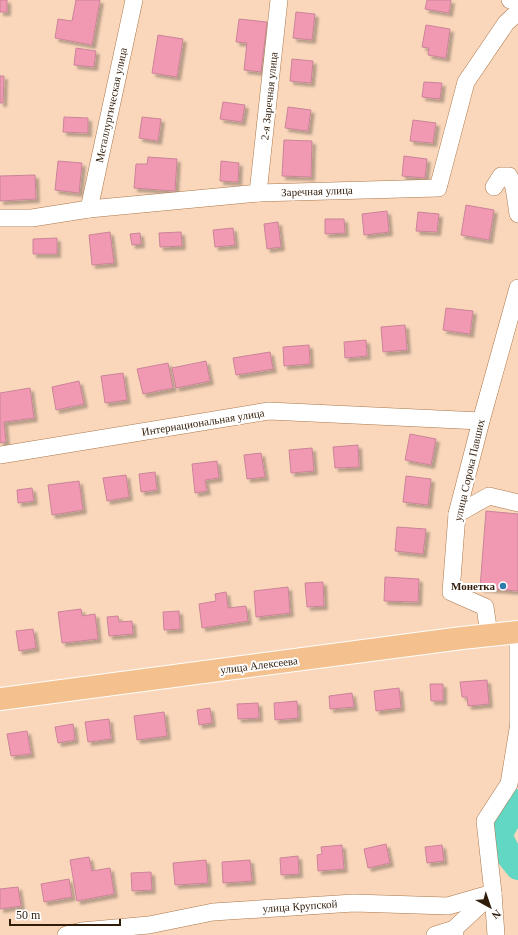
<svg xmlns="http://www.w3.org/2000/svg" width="518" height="935" font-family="'Times New Roman',serif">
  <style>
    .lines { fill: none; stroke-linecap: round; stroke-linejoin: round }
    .river { stroke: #61d7c4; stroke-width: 26 }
    .building { fill: #f199b2; stroke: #ca8498; filter: url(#shadow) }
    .minor-casing { stroke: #ab774a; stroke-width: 18 }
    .major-casing { stroke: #fff; stroke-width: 24 }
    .minor { stroke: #fff; stroke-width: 17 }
    .major { stroke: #f4c18e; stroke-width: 22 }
    .poi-dot { fill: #2f7caf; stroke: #fff; stroke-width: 1.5 }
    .labels { text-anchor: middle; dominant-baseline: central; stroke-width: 4; stroke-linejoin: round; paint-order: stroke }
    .street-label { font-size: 11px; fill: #311c09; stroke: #fff }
    .poi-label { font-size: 11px; font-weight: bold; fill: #311c09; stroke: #fff; text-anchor: end }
  </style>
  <defs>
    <filter id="shadow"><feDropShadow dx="3.5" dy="3.5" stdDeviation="1" flood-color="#0004"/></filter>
  </defs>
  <rect width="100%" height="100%" fill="#fad7bb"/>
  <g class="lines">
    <path class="river" d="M518 802 499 835 510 857 518 867"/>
  </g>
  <g class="building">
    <rect x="0" y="0" width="7" height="12"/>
    <path d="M76 0H100L92 45 55 38 58 19 72 21Z"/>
    <path d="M427 0H451L449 13 425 9Z"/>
    <path d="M296 12 315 14 312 40 293 38Z"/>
    <path d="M239 19 267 22 261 72 244 70 247 43 236 42Z"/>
    <path d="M426 25 450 29 446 58 428 55 429 48 422 47Z"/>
    <path d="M158 35 183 39 177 77 152 73Z"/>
    <path d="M76 48 96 51 94 67 74 65Z"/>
    <path d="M292 59 313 61 311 83 290 81Z"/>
    <path d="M0 76H4L3 103H0Z"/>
    <path d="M424 82 442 83 440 99 422 97Z"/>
    <path d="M223 102 245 105 242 122 220 119Z"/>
    <path d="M288 107 311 110 308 131 285 128Z"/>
    <path d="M64 117 88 118V133L63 132Z"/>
    <path d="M142 117 161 119 158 141 139 138Z"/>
    <path d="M413 120 436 123 433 143 410 141Z"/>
    <path d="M284 140 312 141 311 177 282 176Z"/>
    <path d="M404 156 427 159 425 178 402 176Z"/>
    <path d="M148 157 177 159 175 191 134 188 136 164H147Z"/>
    <path d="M58 161 82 163 79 193 55 190Z"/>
    <path d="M221 161 239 163 238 182 220 181Z"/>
    <path d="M35 175 36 199 0 201V176Z"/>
    <path d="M466 205 494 210 489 240 461 235Z"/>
    <path d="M387 211 389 232 364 235 362 214Z"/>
    <path d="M418 212 439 214 437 232 416 231Z"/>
    <path d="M325 219H344L345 233 325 234Z"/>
    <path d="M278 222 281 247 267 249 264 224Z"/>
    <path d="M233 228 235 245 215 247 213 230Z"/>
    <path d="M110 232 114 263 92 265 89 235Z"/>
    <path d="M181 232 182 246 160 247 159 233Z"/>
    <path d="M140 233 141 244 132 245 130 234Z"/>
    <path d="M57 238V254H33V239Z"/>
    <path d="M446 308 473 311 470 334 443 330Z"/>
    <path d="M405 325 407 350 383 352 381 327Z"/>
    <path d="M366 340 367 356 345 358 344 342Z"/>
    <path d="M309 345 310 364 284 366 283 347Z"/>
    <path d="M270 352 273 369 236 375 233 358Z"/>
    <path d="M206 361 210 381 176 388 172 368Z"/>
    <path d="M168 363 173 388 143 394 137 369Z"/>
    <path d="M123 373 127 400 105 403 101 376Z"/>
    <path d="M79 381 84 404 56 410 52 387Z"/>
    <path d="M30 388 34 418 4 422 6 442 0 443V393Z"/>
    <path d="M410 434 436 439 431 465 405 460Z"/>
    <path d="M358 445 359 467 335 468 333 447Z"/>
    <path d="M312 448 314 471 291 473 289 450Z"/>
    <path d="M261 453 265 477 247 479 244 455Z"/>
    <path d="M217 461 219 478 205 480 207 491 195 493 192 464Z"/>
    <path d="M155 472 157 490 141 492 139 474Z"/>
    <path d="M126 475 129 497 107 501 103 478Z"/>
    <path d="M406 476 431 479 428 505 403 502Z"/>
    <path d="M79 481 83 510 52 515 48 485Z"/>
    <path d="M32 488 34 501 18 503 17 490Z"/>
    <path d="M486 511 518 514V591L480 588Z"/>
    <path d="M397 527 426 529 423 554 395 551Z"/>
    <path d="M385 577 419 579 418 602 384 601Z"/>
    <path d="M323 582 324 606 307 607 305 583Z"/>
    <path d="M288 587 290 613 256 617 254 591Z"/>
    <path d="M226 592 228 608 246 606 248 621 202 628 199 604 216 601 215 594Z"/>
    <path d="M81 609 82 616 95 614 98 639 62 643 58 612Z"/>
    <path d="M179 611 180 629 164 630 163 612Z"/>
    <path d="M118 616 119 622 132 621 133 634 109 636 107 617Z"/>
    <path d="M33 629 36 648 19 651 16 631Z"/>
    <path d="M487 680 489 704 468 706 467 697H462L460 682Z"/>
    <path d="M430 684H443V701H431Z"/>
    <path d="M399 688 401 708 376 711 374 691Z"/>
    <path d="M352 693 354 707 330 709 329 696Z"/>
    <path d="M297 701 298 718 275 720 274 703Z"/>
    <path d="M258 703 259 718 238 719 237 704Z"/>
    <path d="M210 708 212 723 199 725 197 710Z"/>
    <path d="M164 712 167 736 137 740 134 716Z"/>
    <path d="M109 719 111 739 88 742 85 722Z"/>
    <path d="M73 724 75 740 58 743 55 727Z"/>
    <path d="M27 731 31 754 11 756 7 734Z"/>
    <path d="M386 844 390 863 368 868 364 849Z"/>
    <path d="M342 845 344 869 318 871 317 855 322 854 321 847Z"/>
    <path d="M442 845 444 861 427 863 425 847Z"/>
    <path d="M298 856 299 874 281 875 280 858Z"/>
    <path d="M89 857 92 871 110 868 114 894 77 901 70 860Z"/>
    <path d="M206 860 208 883 175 885 173 863Z"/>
    <path d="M250 860 252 881 223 883 222 862Z"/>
    <path d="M151 872 152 890 132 891 131 873Z"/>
    <path d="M69 879 72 897 44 902 41 884Z"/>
    <path d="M18 887 21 906 0 909V889Z"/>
  </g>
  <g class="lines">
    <defs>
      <g id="minor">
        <path d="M510 0 518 2"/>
        <path d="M494 187 501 176H509L514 187 518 214"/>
        <path d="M258 193 279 0"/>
        <path d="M89 209 134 0"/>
        <path d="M0 218H32L89 209 258 193 438 188 466 82 506 23 518 12"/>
        <path d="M0 455 269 411 481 421"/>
        <path d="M457 514 489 496 518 503"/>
        <path d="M517 632 518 647V724"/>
        <path d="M489 634 485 607 451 592 457 514 481 421 518 288"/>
        <path d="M66 935 82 931 149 925 213 912 354 903 448 906 493 893 496 935"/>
        <path d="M435 935 454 929"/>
        <path d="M455 935 454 929 493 893 485 821 509 784 518 729"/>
      </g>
      <path id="major" d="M0 699 462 638 518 632"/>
    </defs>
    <use href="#minor" class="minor-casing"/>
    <use href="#major" class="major-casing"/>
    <use href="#minor" class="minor"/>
    <use href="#major" class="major"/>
  </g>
  <circle class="poi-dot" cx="503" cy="586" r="4"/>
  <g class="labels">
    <g class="street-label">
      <text transform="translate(269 96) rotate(-84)">2-я Заречная улица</text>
      <text transform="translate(111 105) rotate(-78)">Металлургическая улица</text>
      <text transform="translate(317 191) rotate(-2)">Заречная улица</text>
      <text transform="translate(203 422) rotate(-9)">Интернациональная улица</text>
      <text transform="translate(469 470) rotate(-77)">улица Сорока Павших</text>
      <text transform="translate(259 665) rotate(-7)">улица Алексеева</text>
      <text transform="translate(300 906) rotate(-4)">улица Крупской</text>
    </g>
    <g class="poi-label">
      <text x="495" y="586">Монетка</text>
    </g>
  </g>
  <g transform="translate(490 907) rotate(140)" stroke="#ffffff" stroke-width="3" paint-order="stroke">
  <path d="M0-3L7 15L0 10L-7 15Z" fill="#311c09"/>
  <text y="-6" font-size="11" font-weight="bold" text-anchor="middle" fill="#311c09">N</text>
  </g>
  <path d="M10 919v6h110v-6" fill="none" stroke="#311c09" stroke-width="2"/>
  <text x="16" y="919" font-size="12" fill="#311c09" stroke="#ffffff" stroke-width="3" paint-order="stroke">50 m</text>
</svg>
